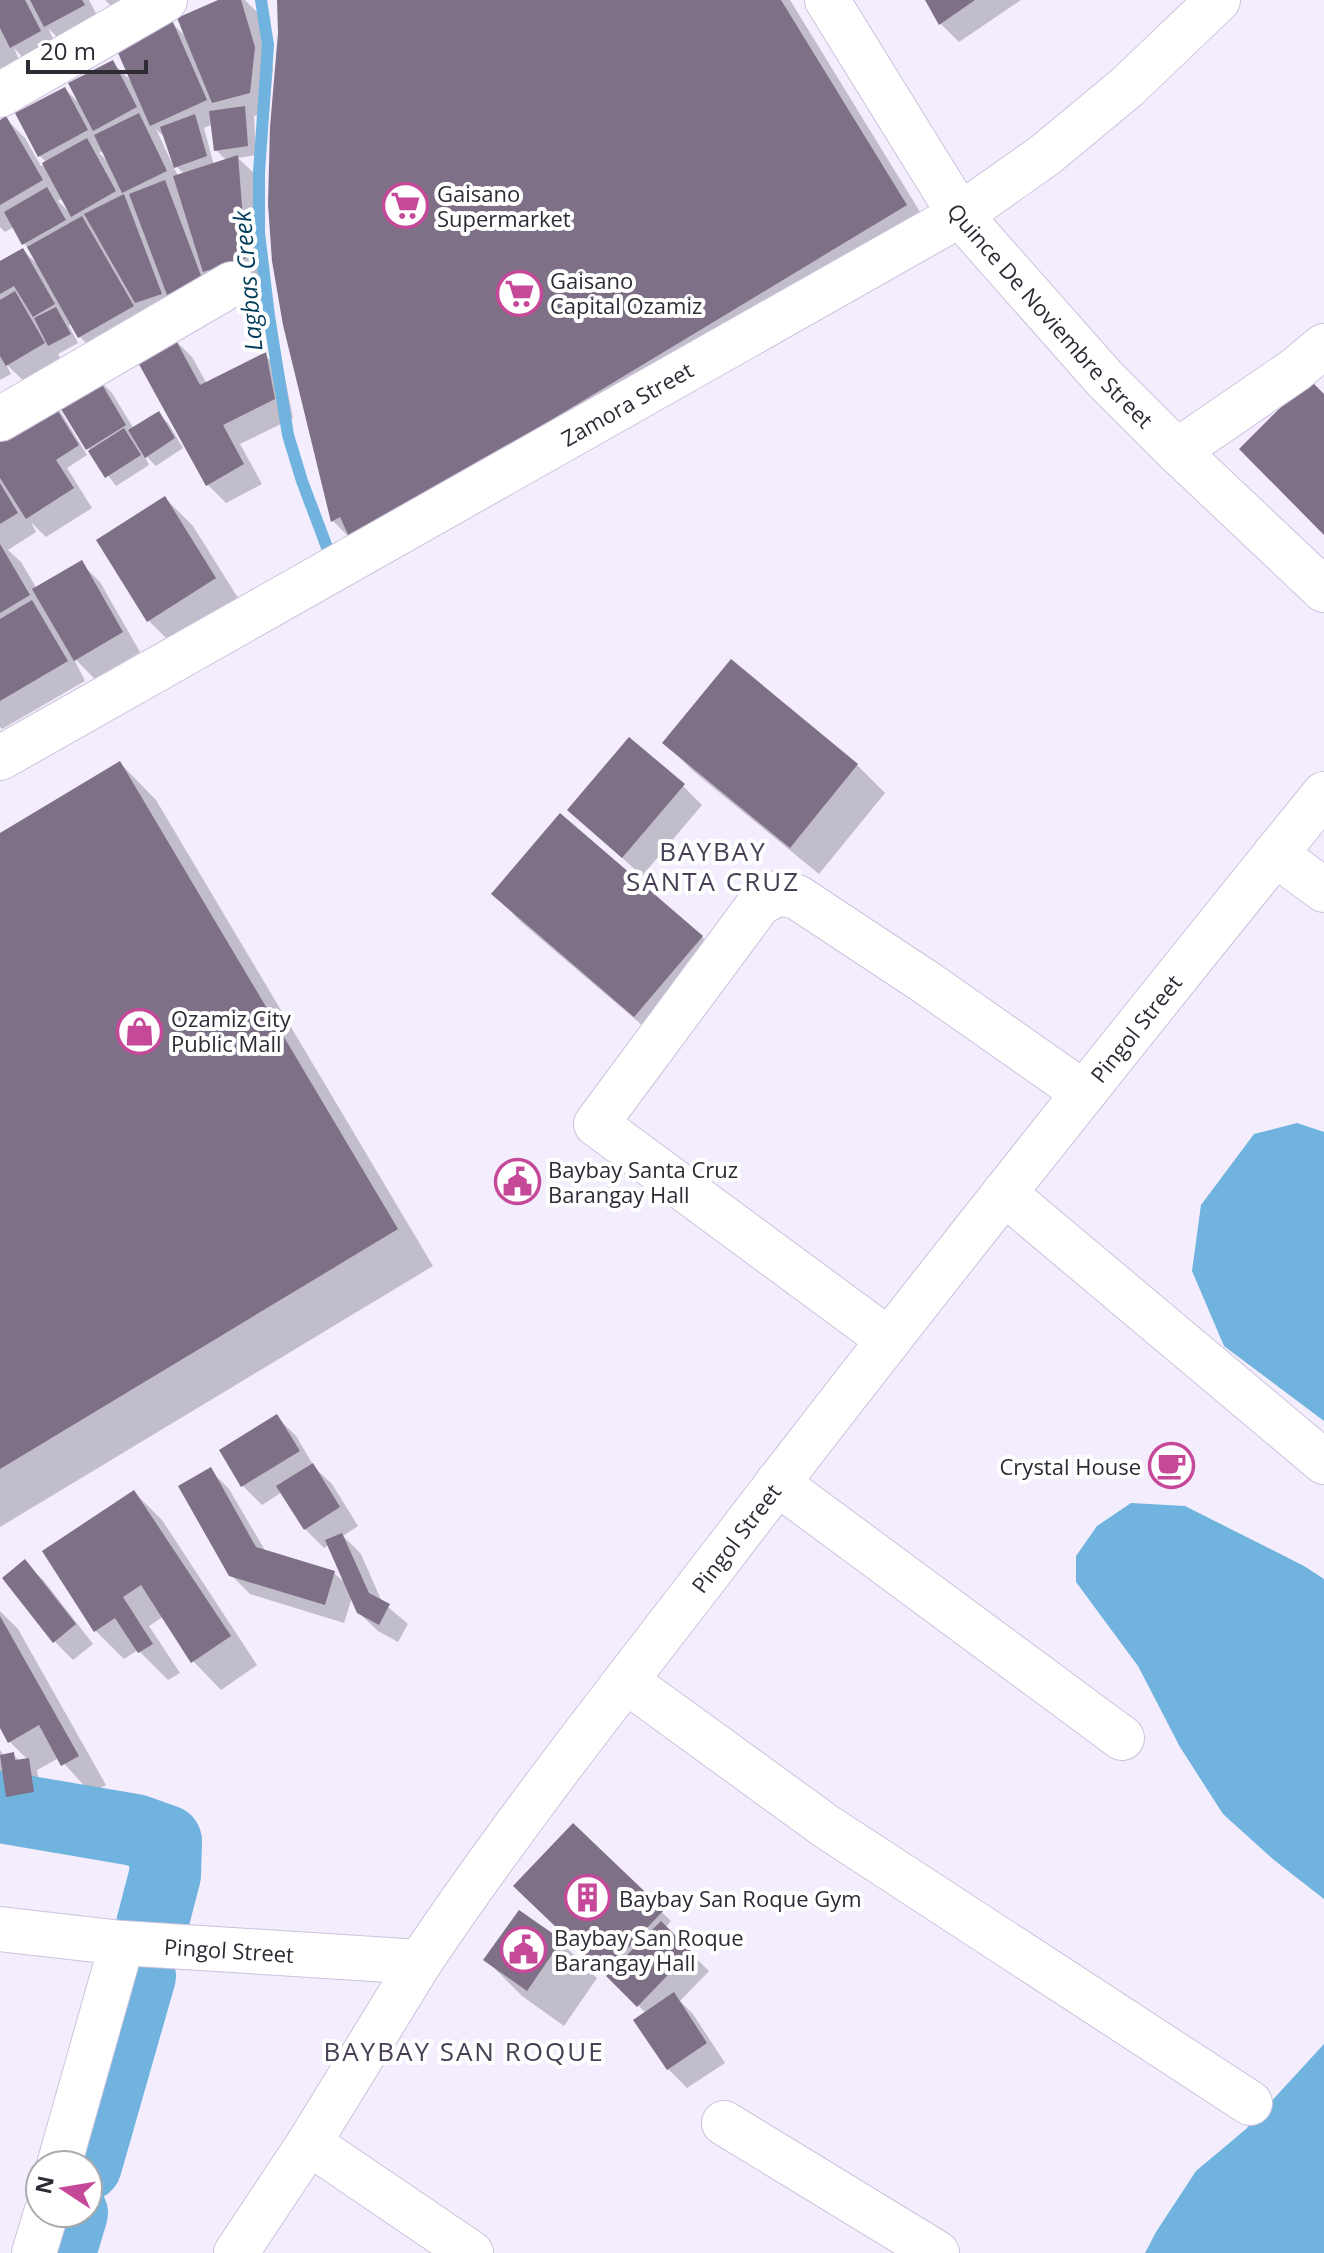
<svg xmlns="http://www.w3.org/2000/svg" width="1324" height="2253" font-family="'Open Sans',sans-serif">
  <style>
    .water { fill: #6fb3de }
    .shadow { fill: #0003; fill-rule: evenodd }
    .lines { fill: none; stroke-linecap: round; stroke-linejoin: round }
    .stream { stroke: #6fb3de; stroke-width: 12 }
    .river { stroke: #6fb3de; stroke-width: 72 }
    .building { fill: #7e7086 }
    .minor-casing { stroke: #ccc3dd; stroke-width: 46 }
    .tertiary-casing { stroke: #ccc3dd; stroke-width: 46 }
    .minor { stroke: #fff; stroke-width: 44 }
    .tertiary { stroke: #fff; stroke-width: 44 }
    .labels { text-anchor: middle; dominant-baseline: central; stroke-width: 8; stroke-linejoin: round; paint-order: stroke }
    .poi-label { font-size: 22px; fill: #2f2b35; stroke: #fff; text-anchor: start }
    .street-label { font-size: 22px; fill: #2f2b35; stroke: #fff }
    .water-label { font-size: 24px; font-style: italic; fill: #023d5a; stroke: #fff }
    .quarter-label { font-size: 26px; letter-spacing: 2px; fill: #494056; stroke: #fff }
  </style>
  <rect width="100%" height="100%" fill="#f3edfd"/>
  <g class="water">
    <path d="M1297 1123 1324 1132V1421L1224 1346 1192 1271 1201 1205 1254 1134Z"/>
    <path d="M1131 1503 1185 1506 1304 1566 1324 1579V1899L1274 1860 1223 1814 1180 1747 1138 1666 1076 1582V1556L1097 1526Z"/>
    <path d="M1324 2044V2253H1145L1156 2232 1196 2171 1246 2129Z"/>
  </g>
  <g class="shadow">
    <path d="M0 0H89L102 25 64 44 48 28 59 51 31 66 14 48 19 60 0 69Z"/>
    <path d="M105 0H147L121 16Z"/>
    <path d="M223 0H245L257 12 273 68 269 112 254 116 256 155 238 158 257 176 264 277 224 290 156 321 144 309 151 325 99 356 80 337 72 323 69 326 78 343 58 354 63 363 27 384 6 364 11 374 0 380V263L23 250 39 266 14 227 5 232 0 227V122L6 119 25 138 41 166 47 163 39 155 65 89 81 105 112 62 133 83 172 23 187 38ZM213 124 216 150 227 161 214 165 204 128ZM156 129 167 140 174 164 184 174 178 176ZM104 151 110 164 99 153ZM63 198 69 212 58 201Z"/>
    <path d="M278 0H790L933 233 380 568 333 521Z"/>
    <path d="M927 0H1021L959 42 940 23Z"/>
    <path d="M173 338 192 357 207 384 265 355 284 374 293 418 240 444 262 484 226 503 207 484Z"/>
    <path d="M93 374 112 393 134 429 159 414 168 423 183 448 156 466 144 454 149 465 116 486 88 448Z"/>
    <path d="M51 402 60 411 87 455 67 468 92 508 46 537 31 522 36 532 8 550 21 562 37 589 81 563 100 582 140 652 95 679 73 657 85 681 2 729 0 727V431Z"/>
    <path d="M165 498 193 526 243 606 177 649 149 621Z"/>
    <path d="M665 743 857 765 885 793 819 874 693 771Z"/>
    <path d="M120 763 156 800 433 1266 0 1527V836Z"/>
    <path d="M683 786 702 805 642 876 570 810Z"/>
    <path d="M493 894 702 937 730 965 663 1043 521 922Z"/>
    <path d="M277 1417 296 1436 315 1468 332 1484 358 1526 343 1536 361 1554 382 1602 408 1624 398 1642 378 1631 358 1612 352 1597 344 1623 250 1594 230 1574 210 1470 229 1489 266 1552 334 1573 347 1585 329 1545 324 1548 305 1529 282 1492 262 1505 243 1486 222 1451Z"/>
    <path d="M134 1492 162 1520 257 1665 221 1690 193 1661 164 1616 149 1626 180 1673 168 1680 138 1650 124 1659 96 1631 44 1552Z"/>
    <path d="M25 1562 44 1581 93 1644 73 1660 54 1641Z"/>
    <path d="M0 1611 18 1629 106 1785 91 1793 59 1758 37 1770 42 1801 17 1805 8 1796 4 1774 0 1776V1750L4 1756 13 1754 20 1762 28 1760 10 1742 0 1724Z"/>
    <path d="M573 1826 671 1921 665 1928 709 1971 680 2001 693 2014 725 2063 687 2088 668 2069 646 2013 516 1886Z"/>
    <path d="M561 1942 597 1978 564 2026 522 1996 486 1960Z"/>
  </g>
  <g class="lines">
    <path class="stream" d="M261 0 268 45 259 172V233L269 316 288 435 302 481 328 550"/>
    <g class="river">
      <path d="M0 1807 135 1830 166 1841 165 1875 152 1925"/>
      <path d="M86 2165 140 1976"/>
      <path d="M60 2253 72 2213"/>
    </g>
  </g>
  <g class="building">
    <path d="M0 0H25L41 31 10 48 0 28Z"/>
    <path d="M30 0H82L85 5 44 27Z"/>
    <path d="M218 0H241L255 47 250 93 212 103 177 18Z"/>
    <path d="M277 0H781L907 205 351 541 340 517 331 522 283 325 272 261 268 204 270 127 278 33Z"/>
    <path d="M925 0H975L939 25Z"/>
    <path d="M172 20 207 100 150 126 115 46Z"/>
    <path d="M113 60 137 107 93 131 68 83Z"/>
    <path d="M65 87 88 130 38 157 15 113Z"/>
    <path d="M245 106 248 146 214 151 209 111Z"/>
    <path d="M139 113 167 171 122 193 94 135Z"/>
    <path d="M195 114 207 156 174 168 160 127Z"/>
    <path d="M6 116 43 180 0 205V120Z"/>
    <path d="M87 138 116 191 71 217 42 163Z"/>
    <path d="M238 155 246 258 203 272 173 176Z"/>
    <path d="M165 180 203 281 167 295 129 194Z"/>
    <path d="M47 187 66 220 22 245 4 212Z"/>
    <path d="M124 194 162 294 135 303 84 214Z"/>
    <path d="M82 216 134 306 78 338 27 247Z"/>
    <path d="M23 248 55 304 33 317 14 286 0 294V261Z"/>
    <path d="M15 291 45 343 6 366 0 356V300Z"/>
    <path d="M56 307 71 334 48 346 34 318Z"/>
    <path d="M173 335 200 385 266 352 275 399 223 425 244 464 206 486 135 357Z"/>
    <path d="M94 371 126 425 86 450 53 396Z"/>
    <path d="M1309 379 1324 394V535L1239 449Z"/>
    <path d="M51 400 79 445 56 460 74 488 26 519 0 478V428Z"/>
    <path d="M159 411 175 438 145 458 128 430Z"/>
    <path d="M124 428 141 455 105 478 88 451Z"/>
    <path d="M0 483 18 513 0 524Z"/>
    <path d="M165 496 216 578 147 622 96 540Z"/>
    <path d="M0 544 30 595 0 613Z"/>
    <path d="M82 560 123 632 74 661 32 589Z"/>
    <path d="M32 600 68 661 0 701V619Z"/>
    <path d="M731 659 858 764 790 848 662 743Z"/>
    <path d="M629 737 685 784 622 858 567 810Z"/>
    <path d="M120 761 398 1229 0 1469V833Z"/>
    <path d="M560 813 703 936 634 1017 491 894Z"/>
    <path d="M277 1414 300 1451 241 1487 219 1450Z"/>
    <path d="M313 1463 340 1507 304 1530 276 1486Z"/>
    <path d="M211 1467 256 1547 335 1571 325 1605 229 1576 178 1486Z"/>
    <path d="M134 1490 231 1636 191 1663 141 1585 123 1597 153 1644 138 1653 115 1618 94 1632 42 1551Z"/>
    <path d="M342 1533 369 1593 390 1604 379 1625 357 1613 325 1540Z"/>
    <path d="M25 1559 76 1624 53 1643 2 1578Z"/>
    <path d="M0 1616 79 1756 61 1766 39 1725 8 1743 0 1728Z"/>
    <path d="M14 1752 15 1760 29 1758 34 1792 6 1797 0 1755Z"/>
    <path d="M573 1823 664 1910 604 1973 513 1886Z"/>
    <path d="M519 1910 562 1940 527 1991 483 1960Z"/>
    <path d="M661 1921 691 1951 637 2007 606 1976Z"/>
    <path d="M674 1992 707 2043 667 2070 633 2020Z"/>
  </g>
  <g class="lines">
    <defs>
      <g id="minor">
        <path d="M0 95 165 0"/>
        <path d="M0 419 232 284"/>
        <path d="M1177 451 1295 370 1324 346"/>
        <path d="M1275 854 1324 890"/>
        <path d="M1004 1193 1324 1462"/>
        <path d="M889 1340 596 1124 759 904 778 893 797 897 927 983 1084 1093"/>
        <path d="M777 1483 1122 1738"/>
        <path d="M626 1681 827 1827 1250 2103"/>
        <path d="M724 2123 937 2253"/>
        <path d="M309 2143 471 2253"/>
        <path d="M59 2165 122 1943"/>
        <path d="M34 2253 46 2213"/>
        <path d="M236 2253 309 2143 420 1962"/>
      </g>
      <g id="tertiary">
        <path id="s1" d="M827 0 960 215 1104 378 1177 451 1324 590"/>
        <path id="s2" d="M0 758 960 215 1045 155 1127 87 1218 0"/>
        <path id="s3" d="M0 1929 122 1943 420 1962C514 1822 619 1690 721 1557 918 1299 1120 1046 1324 794"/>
      </g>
    </defs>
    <use href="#minor" class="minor-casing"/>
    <use href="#tertiary" class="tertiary-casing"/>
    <use href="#minor" class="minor"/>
    <use href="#tertiary" class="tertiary"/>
  </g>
  <defs>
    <symbol id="supermarket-ring" viewBox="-11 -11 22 22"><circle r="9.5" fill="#fff" stroke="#c54998" stroke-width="1.5"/><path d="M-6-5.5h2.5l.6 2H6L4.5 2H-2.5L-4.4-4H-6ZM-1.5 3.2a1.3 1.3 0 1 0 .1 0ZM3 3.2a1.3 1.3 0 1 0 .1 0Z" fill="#c54998"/></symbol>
    <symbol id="shop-ring" viewBox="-11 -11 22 22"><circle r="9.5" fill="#fff" stroke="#c54998" stroke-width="1.5"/><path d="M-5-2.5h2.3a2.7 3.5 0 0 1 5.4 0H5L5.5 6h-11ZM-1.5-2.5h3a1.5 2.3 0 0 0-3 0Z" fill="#c54998"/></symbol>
    <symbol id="civic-ring" viewBox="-11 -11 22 22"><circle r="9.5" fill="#fff" stroke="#c54998" stroke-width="1.5"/><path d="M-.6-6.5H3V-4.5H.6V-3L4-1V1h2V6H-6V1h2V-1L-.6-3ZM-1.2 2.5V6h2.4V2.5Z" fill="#c54998"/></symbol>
    <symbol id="cafe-ring" viewBox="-11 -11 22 22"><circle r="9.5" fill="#fff" stroke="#c54998" stroke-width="1.5"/><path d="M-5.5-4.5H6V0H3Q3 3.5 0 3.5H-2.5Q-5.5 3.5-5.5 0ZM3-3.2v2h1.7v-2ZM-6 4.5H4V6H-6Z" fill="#c54998"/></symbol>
    <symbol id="building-ring" viewBox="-11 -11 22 22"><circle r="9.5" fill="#fff" stroke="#c54998" stroke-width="1.5"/><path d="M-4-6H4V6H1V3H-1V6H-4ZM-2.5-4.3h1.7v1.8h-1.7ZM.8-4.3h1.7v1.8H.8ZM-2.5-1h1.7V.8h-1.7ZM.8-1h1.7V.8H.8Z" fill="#c54998"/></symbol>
  </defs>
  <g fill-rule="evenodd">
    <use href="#supermarket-ring" x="380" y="180" width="51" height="51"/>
    <use href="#supermarket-ring" x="494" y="268" width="51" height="51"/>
    <use href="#shop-ring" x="114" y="1006" width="51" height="51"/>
    <use href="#civic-ring" x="492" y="1156" width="51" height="51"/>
    <use href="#cafe-ring" x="1146" y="1440" width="51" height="51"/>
    <use href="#building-ring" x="562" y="1872" width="51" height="51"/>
    <use href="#civic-ring" x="498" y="1924" width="51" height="51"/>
  </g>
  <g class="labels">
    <g class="poi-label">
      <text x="437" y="193">Gaisano<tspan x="437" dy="25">Supermarket</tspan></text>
      <text x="550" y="280">Gaisano<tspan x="550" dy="25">Capital Ozamiz</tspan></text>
      <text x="171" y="1018">Ozamiz City<tspan x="171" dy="25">Public Mall</tspan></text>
      <text x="548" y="1169">Baybay Santa Cruz<tspan x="548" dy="25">Barangay Hall</tspan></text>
      <text x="1141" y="1466" text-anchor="end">Crystal House</text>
      <text x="619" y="1898">Baybay San Roque Gym</text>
      <text x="554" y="1937">Baybay San Roque<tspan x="554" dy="25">Barangay Hall</tspan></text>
    </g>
    <g class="street-label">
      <text stroke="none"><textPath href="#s1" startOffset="388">Quince De Noviembre Street</textPath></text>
      <text stroke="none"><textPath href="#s2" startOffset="720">Zamora Street</textPath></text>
      <text stroke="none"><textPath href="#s3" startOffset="1598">Pingol Street</textPath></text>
      <text stroke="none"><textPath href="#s3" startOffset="950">Pingol Street</textPath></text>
      <text stroke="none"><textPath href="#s3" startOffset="230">Pingol Street</textPath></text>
    </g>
    <g class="water-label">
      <text transform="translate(247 281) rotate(-95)">Lagbas Creek</text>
    </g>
    <g class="quarter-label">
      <text x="713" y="851">BAYBAY<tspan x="713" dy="30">SANTA CRUZ</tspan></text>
      <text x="464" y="2051">BAYBAY SAN ROQUE</text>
    </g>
  </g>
  <g transform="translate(64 2189) rotate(282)"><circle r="38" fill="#ffffff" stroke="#acaaae" stroke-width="2"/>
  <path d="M0-6L14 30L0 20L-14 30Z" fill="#c54998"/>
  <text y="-12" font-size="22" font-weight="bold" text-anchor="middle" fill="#2f2b35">N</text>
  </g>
  <path d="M28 60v12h118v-12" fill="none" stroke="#2f2b35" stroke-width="4"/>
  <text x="40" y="60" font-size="24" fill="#2f2b35" stroke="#ffffff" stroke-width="6" paint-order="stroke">20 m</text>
</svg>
